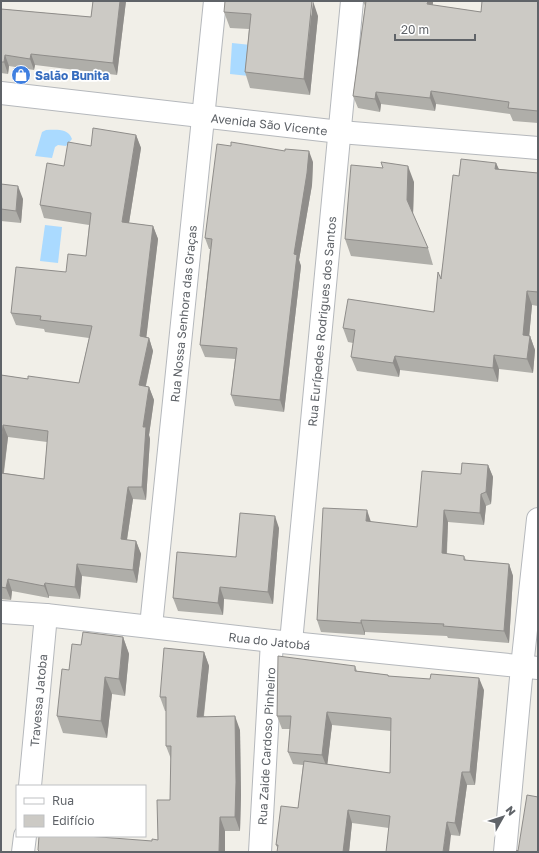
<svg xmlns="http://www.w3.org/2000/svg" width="539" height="853" font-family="'Golos Text',sans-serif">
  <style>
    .water { fill: #aadaff }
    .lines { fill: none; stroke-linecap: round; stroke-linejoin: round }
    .minor-casing { stroke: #b5b8bc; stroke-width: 24 }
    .minor { stroke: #fff; stroke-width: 22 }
    .wall { fill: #afaea9; fill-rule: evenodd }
    .shaded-wall { fill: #8f8d8a }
    .building { fill: #cccac5; stroke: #8f8d8a }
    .labels { text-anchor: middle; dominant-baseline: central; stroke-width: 3.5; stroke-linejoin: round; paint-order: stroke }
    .shop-label { font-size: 12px; font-weight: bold; fill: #366cbe; stroke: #fff; text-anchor: start }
    .street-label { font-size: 12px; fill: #5f6368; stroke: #fff }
  </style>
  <rect width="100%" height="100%" fill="#f1efe8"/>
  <g class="water">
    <path d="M232 43 251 45 249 76 230 74Z"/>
    <path d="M46 130C56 130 68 128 72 139L66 146 58 145 55 147 52 158 35 156 42 132Z"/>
    <path d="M45 225 62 227 58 263 40 261Z"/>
  </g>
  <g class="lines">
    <defs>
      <g id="minor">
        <path id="s1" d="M1 93 340 132 538 148"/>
        <path id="s2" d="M1 612 46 615 272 641 538 668"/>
        <path id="s3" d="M151 626 215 1"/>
        <path id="s4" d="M291 642 352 1"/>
        <path id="s5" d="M30 786 46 615"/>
        <path d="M23 852 25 836"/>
        <path id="s6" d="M260 852 272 641"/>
        <path d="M505 852 522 667 538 519"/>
      </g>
    </defs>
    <use href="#minor" class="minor-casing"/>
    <use href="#minor" class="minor"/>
  </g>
  <g class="wall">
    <path d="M93 1H126L117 75 35 65 34 70 9 66 8 74 1 73V9L91 17Z"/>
    <path d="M363 1H433V5L481 12 538 1V123L513 121 510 114 436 104 435 111 381 104 380 112 358 108 353 96 365 6Z"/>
    <path d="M224 12 318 16 310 95 250 88 245 72 249 29 230 28Z"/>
    <path d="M136 135 141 148 129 223 153 226 158 239 146 337 149 338 153 351 146 386 149 387 154 400 149 435 150 439 146 500 133 499 127 540 136 541 141 554 137 583 82 576 80 599 49 596V598L12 591 11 600 1 599V375L28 379 79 383 89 338 45 332 44 329 16 325 11 313 66 272 86 256 89 225 44 218 40 205 64 166 91 146ZM8 437 47 442 44 479 4 473Z"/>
    <path d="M313 162 312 185 299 260 301 266 284 412 235 406 231 395 235 359 205 357 200 345 210 249H209L205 238Z"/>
    <path d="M496 163 499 169 538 173V306L532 305 529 336H530L535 350 533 373 499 369 498 382 400 370 399 377 357 371 351 357 353 343 348 342 343 328 434 312 459 176Z"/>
    <path d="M383 168 414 182 413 214 428 248 433 265 351 256 345 239Z"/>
    <path d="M1 184 23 199 21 223 1 221Z"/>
    <path d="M488 465 493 477 491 504 486 506 484 525 448 522 447 554 464 556 466 560 509 564 513 576 509 643 448 638 447 636 365 632V635L321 632 317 620 371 522 417 527 461 474Z"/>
    <path d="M279 528 273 604 224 599 223 615 178 611 173 598Z"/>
    <path d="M123 637 129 654 125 696 112 694 107 738 63 733 57 716 69 670 81 645Z"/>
    <path d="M204 652 209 666 204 716 240 730 241 795 240 831H225V852H38V850L152 841 158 840 170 800 171 759 166 746V711H165L160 697Z"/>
    <path d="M355 666 357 671 388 675 389 676 484 690 475 785H467L460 836 389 828 352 823 349 852H277L278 849 276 845 298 808 303 765 293 764 288 752 290 729H282L277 716ZM332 725 391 731 390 773 327 764Z"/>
  </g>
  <g class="shaded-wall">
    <path d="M120 1H126L117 75 113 63Z"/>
    <path d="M313 1 318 16 310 95 304 79Z"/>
    <path d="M428 1H433L432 17 427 4Z"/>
    <path d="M31 54 35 65 34 70 30 59Z"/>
    <path d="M5 55 9 66 8 74 4 62Z"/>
    <path d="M431 91 436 104 435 111 430 98Z"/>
    <path d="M376 92 381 104 380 112 375 99Z"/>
    <path d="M136 135 141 148 127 235 122 222Z"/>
    <path d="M309 151 313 162 312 185 299 260 301 266 284 412 280 400 294 254Z"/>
    <path d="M496 163 502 177 495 169Z"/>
    <path d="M408 166 414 182 413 216 407 200Z"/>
    <path d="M18 186 23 199 21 223 16 211Z"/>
    <path d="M153 226 158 239 145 349 140 336Z"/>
    <path d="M527 291 532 305 528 349 523 335Z"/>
    <path d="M530 336 535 350 533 373 527 359Z"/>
    <path d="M149 338 153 351 143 398 139 385Z"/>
    <path d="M494 355 499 369 498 382 493 368Z"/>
    <path d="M395 356 400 370 399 377 393 363Z"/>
    <path d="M149 387 154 400 149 435 150 439 146 500 142 487 143 427Z"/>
    <path d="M3 425 8 437 2 485 1 481V445Z"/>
    <path d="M488 465 493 477 491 504 486 492Z"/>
    <path d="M128 487 133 499 125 552 121 539Z"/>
    <path d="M481 494 486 506 484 525 480 513Z"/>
    <path d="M367 510 371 522 366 521Z"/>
    <path d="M444 510 448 522 446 565 442 553Z"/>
    <path d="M275 516 279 528 273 604 268 592Z"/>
    <path d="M136 541 141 554 137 583 133 570Z"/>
    <path d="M77 564 82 576 80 599 75 587Z"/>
    <path d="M509 564 513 576 509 643 504 631Z"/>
    <path d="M8 579 12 591 11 600 6 588Z"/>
    <path d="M45 583 49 596V598L44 586Z"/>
    <path d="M220 587 224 599 223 615 218 603Z"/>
    <path d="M361 620 365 632V635L361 623Z"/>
    <path d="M123 637 129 654 125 696 119 679Z"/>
    <path d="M204 652 209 666 202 730 197 717Z"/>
    <path d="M105 677 112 694 107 738 101 721Z"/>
    <path d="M479 678 484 690 475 785 470 772Z"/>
    <path d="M327 712 332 725 327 768 322 755Z"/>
    <path d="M235 716 240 730 241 795 240 831 235 817Z"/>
    <path d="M462 772 467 785 460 836 455 823Z"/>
    <path d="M348 810 352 823 349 852H343Z"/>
    <path d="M220 817 225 831V852H219Z"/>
    <path d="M447 822 451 835 449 852H443Z"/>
  </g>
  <g class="building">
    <path d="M93 1H120L113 63 31 54 30 59 5 55 4 62H1V9L91 17Z"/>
    <path d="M225 1H312L304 79 245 72 251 14 224 12Z"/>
    <path d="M366 1H428L427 4 481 12 482 1H538V111L508 108 509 102 431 91 430 98 376 92 375 99 353 96Z"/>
    <path d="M93 128 136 135 122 222 153 226 140 336 149 338 139 385 149 387 143 427H146L142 487H128L121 539 136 541 133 570 77 564 75 587 45 583 44 586 8 579 6 588 1 587V473L44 479 48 431 3 425 1 445V375L28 379V376L79 383 92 326 40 320 41 316 11 313 16 267 66 272 68 254 86 256 91 213 40 205 47 163 64 166 68 142 91 146Z"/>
    <path d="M231 142 285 151V149L309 151 307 173 294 254 297 255 280 400 231 395 237 348 200 345 212 239 205 238 217 144 231 146Z"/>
    <path d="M461 159 496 163 495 169 538 173V292L527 291 523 335 530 336 527 359 494 355 493 368 395 356 393 363 351 357 355 330 343 328 348 299 434 312 438 272 441 279 453 175 459 176Z"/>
    <path d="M381 162 408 166 407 200 428 248 345 239 351 165 383 168Z"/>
    <path d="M1 184 18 186 16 211 1 209Z"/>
    <path d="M462 463 488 465 486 492 481 494 480 513 444 510 442 553 464 556V560L509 564 504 631 443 626 444 624 361 620V623L317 620 323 508 367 510 366 521 417 527 422 471 461 474Z"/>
    <path d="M240 513 275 516 268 592 220 587 218 603 173 598 177 552 236 557Z"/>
    <path d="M83 632 123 637 119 679 105 677 101 721 57 716 62 669 69 670 72 644 81 645Z"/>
    <path d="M164 648 204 652 197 717 235 716 236 782 235 817H220L219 852H40L38 850 39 836H87L152 841V839L158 840 157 800H170L171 746H166V697H160Z"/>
    <path d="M278 656 355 666V671L388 675V676L430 679 431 674 479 678 470 772H462L455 823 447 822 443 852H386L390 816 348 810 343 852H277L278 845H276L281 806 298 808 304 761 390 773 391 718 327 712 322 755 288 752 291 716H277Z"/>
    <path d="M527 795 538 797V852H516L517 850 518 851Z"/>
  </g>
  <defs>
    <symbol id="shop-disc" viewBox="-11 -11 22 22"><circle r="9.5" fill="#3f7fe0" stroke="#fff"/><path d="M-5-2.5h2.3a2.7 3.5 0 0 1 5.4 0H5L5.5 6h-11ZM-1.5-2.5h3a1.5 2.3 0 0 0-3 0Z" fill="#fff"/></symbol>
  </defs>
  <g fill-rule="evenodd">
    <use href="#shop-disc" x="10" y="64" width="22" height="22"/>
  </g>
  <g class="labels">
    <g class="shop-label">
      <text x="35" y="75">Salão Bunita</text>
    </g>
    <g class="street-label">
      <text stroke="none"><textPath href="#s1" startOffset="270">Avenida São Vicente</textPath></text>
      <text stroke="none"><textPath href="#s3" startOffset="314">Rua Nossa Senhora das Graças</textPath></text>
      <text stroke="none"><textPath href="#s4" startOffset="322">Rua Eurípedes Rodrigues dos Santos</textPath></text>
      <text stroke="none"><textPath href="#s2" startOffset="270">Rua do Jatobá</textPath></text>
      <text stroke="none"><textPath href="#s5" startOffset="86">Travessa Jatoba</textPath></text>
      <text stroke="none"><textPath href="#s6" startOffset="106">Rua Zaide Cardoso Pinheiro</textPath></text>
    </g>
  </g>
  <rect width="539" height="853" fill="none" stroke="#5f6368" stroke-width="4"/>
  <rect x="16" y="785" width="130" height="52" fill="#ffffff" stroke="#bfc1c3"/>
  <rect x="24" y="798" width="20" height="6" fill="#ffffff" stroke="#bfc1c3"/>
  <text x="52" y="805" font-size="12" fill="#5f6368">Rua</text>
  <rect x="24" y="815" width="20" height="12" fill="#cccac5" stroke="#bfc1c3"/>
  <text x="52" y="825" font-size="12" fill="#5f6368">Edifício</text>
  <g transform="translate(503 817) rotate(51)" stroke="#ffffff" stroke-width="3" paint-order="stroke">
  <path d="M0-3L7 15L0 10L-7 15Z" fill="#5f6368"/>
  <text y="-6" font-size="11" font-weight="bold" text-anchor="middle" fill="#5f6368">N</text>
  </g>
  <path d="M395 34v6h80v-6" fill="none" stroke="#5f6368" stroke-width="2"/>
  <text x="401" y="34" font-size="12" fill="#5f6368" stroke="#ffffff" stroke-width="3" paint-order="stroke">20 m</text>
</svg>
